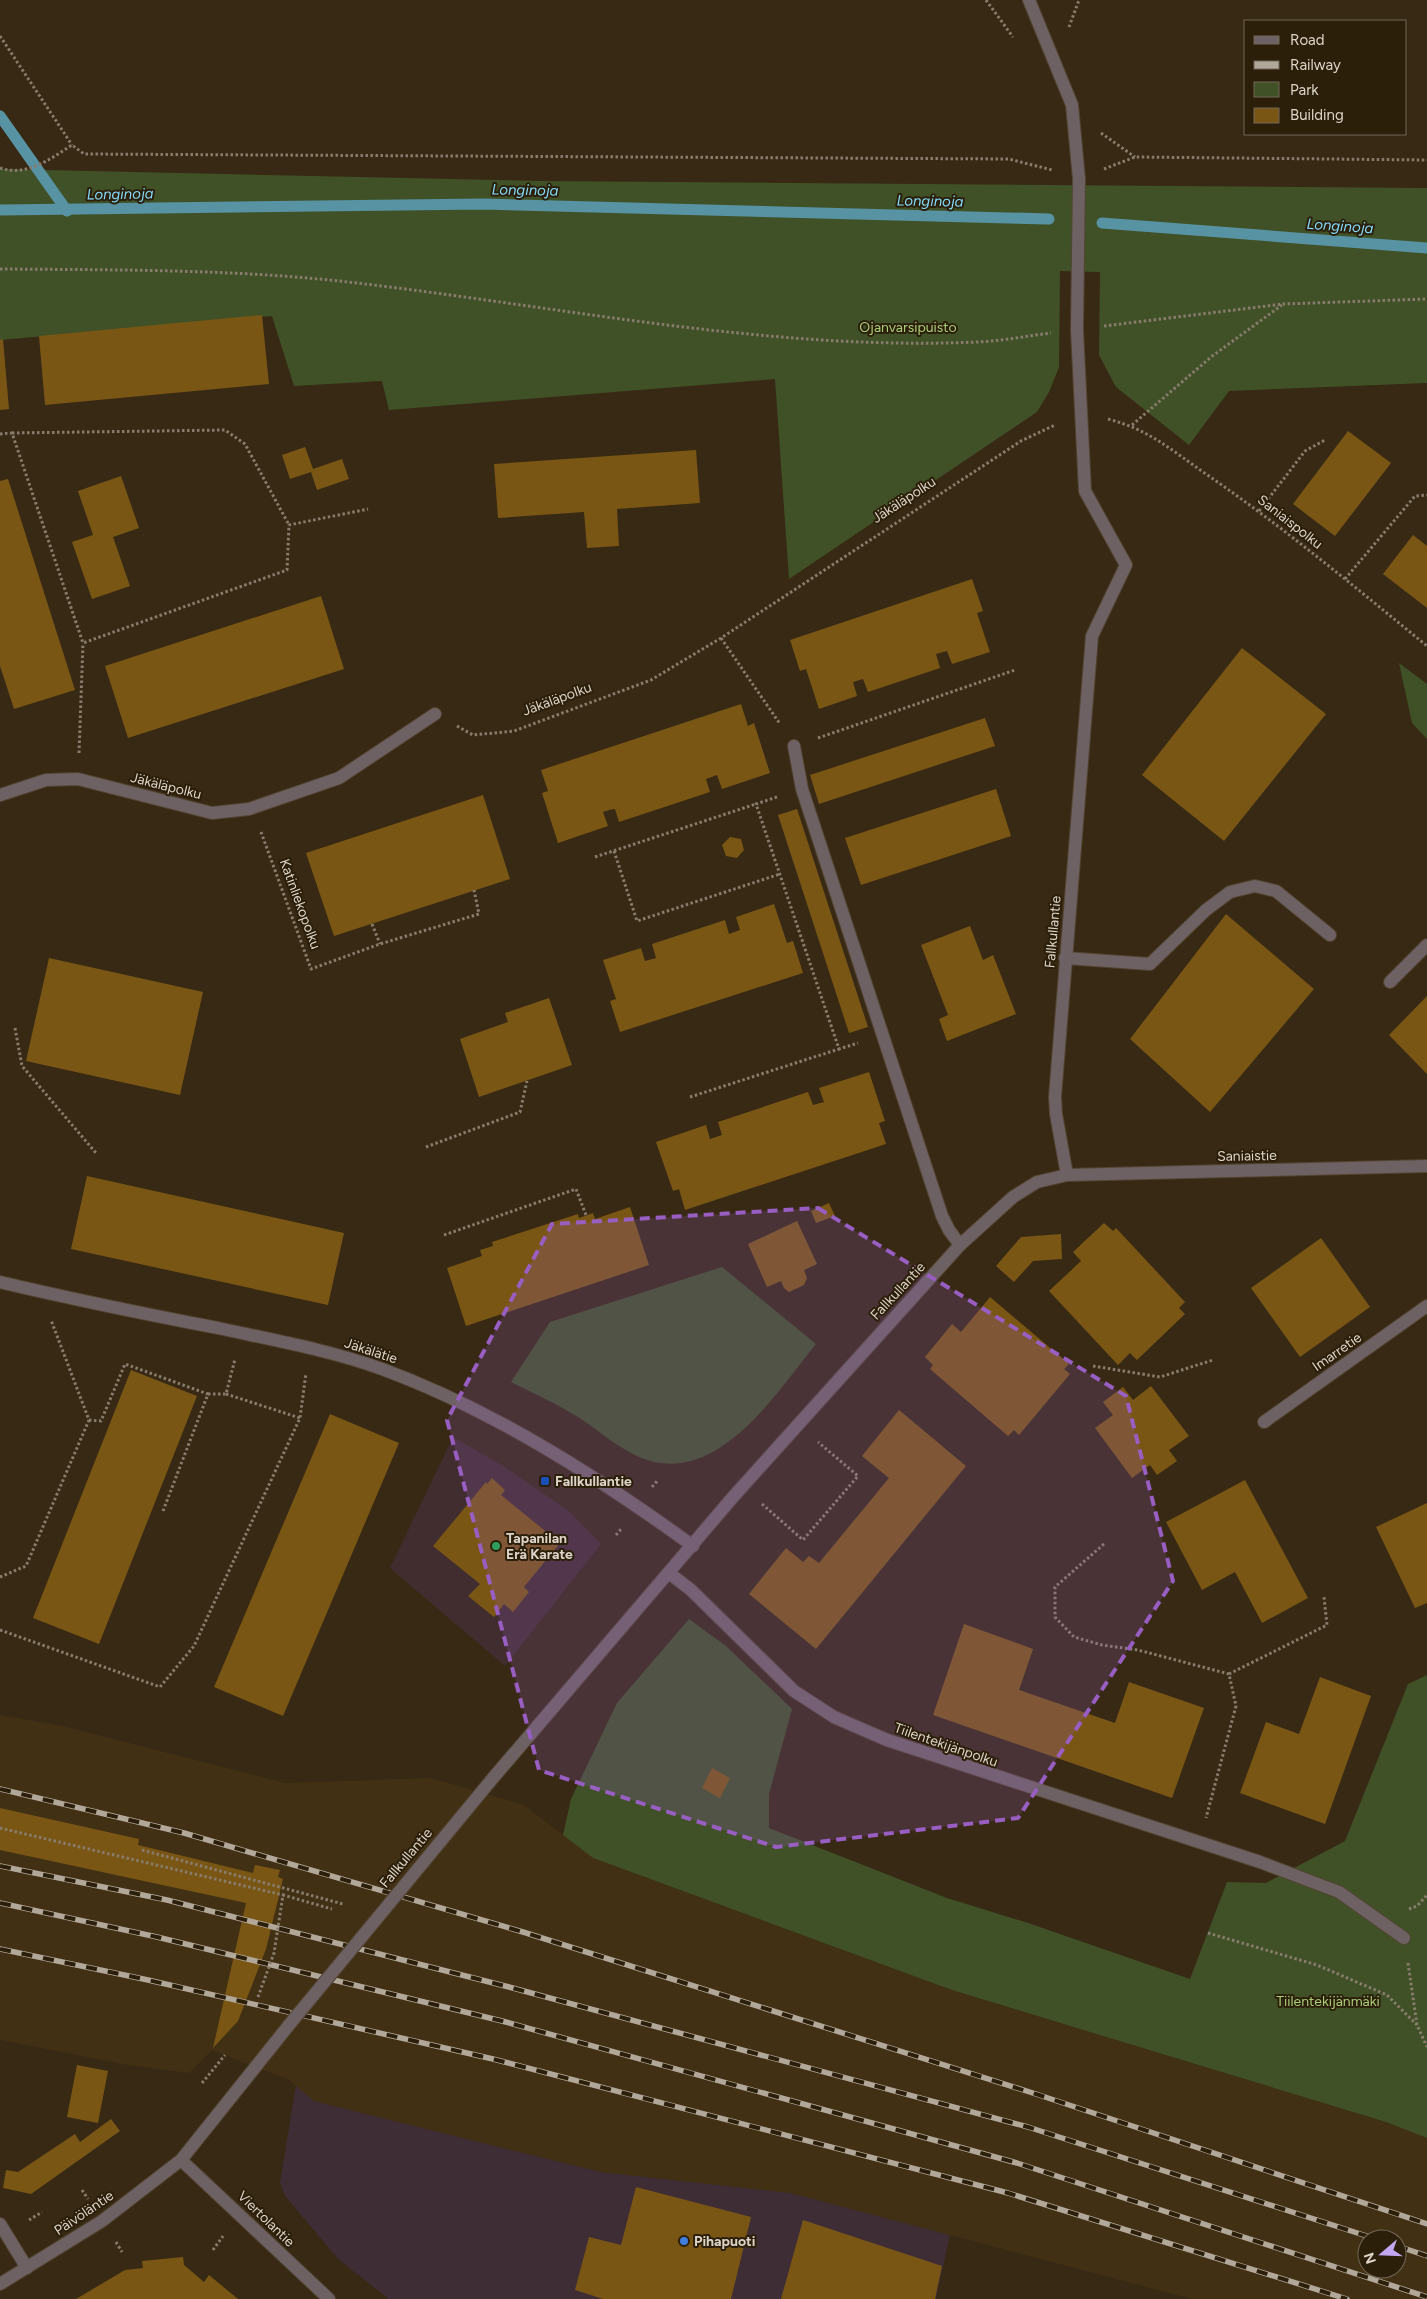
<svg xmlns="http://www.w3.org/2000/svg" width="1427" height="2299" font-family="Figtree,sans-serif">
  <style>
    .commercial { fill: #412d2f }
    .industrial { fill: #3f2d35 }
    .built { fill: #423015; fill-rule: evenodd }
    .green { fill: #405127 }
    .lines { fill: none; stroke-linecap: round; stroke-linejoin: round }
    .stream { stroke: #5793a3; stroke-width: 11 }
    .building { fill: #7a5615 }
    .minor-casing { stroke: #524431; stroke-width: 14 }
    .path { stroke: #887c6c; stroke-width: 3; stroke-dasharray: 2.5 2.5; stroke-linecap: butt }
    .minor { stroke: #6e6163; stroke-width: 12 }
    .rail-casing { stroke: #b2a89a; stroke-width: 5.5 }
    .rail { stroke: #2c1f0a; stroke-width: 4; stroke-dasharray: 11; stroke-linecap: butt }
    .minor-bridge-casing { stroke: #524431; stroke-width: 14; stroke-linecap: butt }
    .path-bridge { stroke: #887c6c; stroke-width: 3; stroke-dasharray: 2.5 2.5; stroke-linecap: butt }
    .minor-bridge { stroke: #6e6163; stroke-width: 12 }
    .marked { fill: #985ec2; fill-opacity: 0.2; stroke: #985ec2; stroke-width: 4; stroke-dasharray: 10 6; stroke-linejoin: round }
    .transit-dot { fill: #1a4fb4; stroke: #2c1f0a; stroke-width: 2 }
    .leisure-dot { fill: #2e9e5b; stroke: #2c1f0a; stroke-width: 2 }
    .shop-dot { fill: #3f7fe0; stroke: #2c1f0a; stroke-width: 2 }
    .labels { text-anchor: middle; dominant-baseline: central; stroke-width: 4; stroke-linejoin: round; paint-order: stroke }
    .park-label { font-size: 14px; fill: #aace77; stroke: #2c1f0a }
    .street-label { font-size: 14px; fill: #ddd4c8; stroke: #2c1f0a }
    .poi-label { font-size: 14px; font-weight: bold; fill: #ddd4c8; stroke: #2c1f0a; text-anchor: start }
    .water-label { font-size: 15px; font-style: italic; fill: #81dafb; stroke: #2c1f0a }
  </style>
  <rect width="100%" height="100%" fill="#372914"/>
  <path class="commercial" d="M453 1437 503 1466 569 1511 601 1544 505 1666 390 1568Z"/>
  <path class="industrial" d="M296 2085 314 2101 601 2172 791 2193 950 2235 936 2299H389L339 2260 285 2196 280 2183Z"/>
  <path class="built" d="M0 1715 63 1726 285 1783 431 1778 524 1805 593 1858 952 1990 1386 2122 1427 2138V2299H1192L791 2193 601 2172 314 2101 289 2080 212 2050 189 2073 128 2065 0 2040ZM1367 2239H1397V2269H1367Z"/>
  <g class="green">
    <path d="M0 169 541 181 1427 188V383L1229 391 1189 445 1116 387 1099 355 1100 272 1060 271 1059 367 1049 392 1037 412 789 579 775 379 389 410 382 381 294 386 272 316 0 340Z"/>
    <path d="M1399 663 1427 684V739L1412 723Z"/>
    <path d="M722 1267 816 1344C775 1394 716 1490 639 1457 617 1447 598 1430 578 1417 557 1404 533 1393 511 1382L550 1322Z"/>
    <path d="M689 1619 726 1646 792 1709 769 1794V1828L947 1898 1028 1923 1190 1979 1227 1882 1266 1883 1345 1841 1408 1684 1427 1675V2138L1386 2122 952 1990 593 1858 563 1835 571 1799 617 1703Z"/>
  </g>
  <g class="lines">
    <g class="stream">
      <path d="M0 116 67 211"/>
      <path d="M0 210 484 204 1049 219"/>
      <path d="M1102 223 1427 248"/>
    </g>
  </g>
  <g class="building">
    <path d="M262 315 269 384 45 405 39 336Z"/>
    <path d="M3 339 9 409 0 410V340Z"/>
    <path d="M1348 431 1391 463 1335 536 1293 504Z"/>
    <path d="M305 447 313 469 342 459 349 479 317 490 311 472 290 479 282 455Z"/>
    <path d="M696 450 700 503 617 509 619 546 587 548 584 512 498 518 494 464Z"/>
    <path d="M121 476 139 528 113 537 130 586 92 599 72 542 93 535 78 491Z"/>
    <path d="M8 479 75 690 14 709 0 666V481Z"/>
    <path d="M1413 535 1427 546V608L1383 574Z"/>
    <path d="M972 579 983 611 977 613 990 652 952 664 947 651 936 654 940 668 868 692 863 679 853 682 857 696 819 709 806 669 800 671 790 640Z"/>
    <path d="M321 596 344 669 128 738 105 666Z"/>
    <path d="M1242 648 1326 714 1224 841 1142 775Z"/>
    <path d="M741 704 748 726 754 723 770 773 722 789 717 775 706 779 710 792 619 822 615 809 609 810 603 812 608 826 558 843 542 793 548 791 541 770Z"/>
    <path d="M985 718 995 746 819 804 810 775Z"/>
    <path d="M996 789 1011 836 861 885 845 838Z"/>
    <path d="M483 795 510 879 334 936 306 853Z"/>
    <path d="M797 809 868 1027 849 1033 778 815Z"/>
    <path d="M730 837 741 839 744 850 737 858 726 856 722 845Z"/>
    <path d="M774 904 787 943 793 941 803 973 620 1032 610 1001 616 999 603 960 641 948 645 961 656 958 652 944 725 920 729 934 740 930 736 917Z"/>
    <path d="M1226 914 1314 989 1210 1112 1130 1039Z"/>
    <path d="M970 926 983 960 993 955 1016 1014 947 1041 939 1019 948 1015 921 945Z"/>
    <path d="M49 958 203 992 180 1095 26 1061Z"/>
    <path d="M1427 996V1074L1389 1035Z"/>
    <path d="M549 998 572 1065 479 1097 460 1039 508 1022 505 1013Z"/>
    <path d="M869 1072 885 1121 879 1123 886 1144 685 1210 679 1189 673 1191 656 1142 706 1125 710 1139 722 1135 718 1122 808 1092 813 1105 824 1102 819 1088Z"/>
    <path d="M87 1176 344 1233 328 1305 71 1249Z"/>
    <path d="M829 1203 835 1216 816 1223 811 1211Z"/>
    <path d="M630 1207 649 1265 466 1326 447 1268 482 1256 480 1250 493 1246 492 1242 578 1214 579 1218 593 1213 595 1219Z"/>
    <path d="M797 1221 817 1264 804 1270 807 1278 804 1285 789 1292 784 1288 781 1281 767 1287 748 1244Z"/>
    <path d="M1104 1223 1113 1231 1116 1228 1185 1302 1179 1308 1185 1314 1137 1360 1130 1353 1118 1365 1049 1291 1081 1261 1073 1252Z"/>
    <path d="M1061 1234 1062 1259 1033 1261 1014 1282 996 1266 1021 1237Z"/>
    <path d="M1321 1238 1370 1307 1300 1357 1251 1288Z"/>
    <path d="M990 1297 1069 1364 1064 1369 1070 1374 1019 1435 1014 1430 1008 1436 930 1369 933 1365 925 1357 952 1324 961 1332Z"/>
    <path d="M131 1370 197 1396 99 1644 33 1618Z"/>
    <path d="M1151 1386 1189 1436 1169 1450 1177 1461 1157 1475 1150 1465 1132 1478 1095 1428 1113 1415 1103 1402 1123 1387 1133 1400Z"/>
    <path d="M899 1410 966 1466 816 1649 749 1594 786 1548 803 1562 809 1556 819 1563 889 1478 862 1456Z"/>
    <path d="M330 1414 399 1443 283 1716 214 1687Z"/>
    <path d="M492 1478 505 1490 501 1495 560 1543 524 1587 529 1592 513 1612 504 1604 494 1617 468 1596 480 1584 433 1546 486 1482 487 1484Z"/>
    <path d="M1245 1480 1308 1598 1262 1623 1235 1572 1202 1590 1166 1522Z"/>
    <path d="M1427 1503V1603L1415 1608 1376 1527Z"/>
    <path d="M964 1624 1033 1649 1019 1690 1115 1723 1129 1682 1204 1708 1172 1798 933 1715Z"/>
    <path d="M1320 1677 1371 1696 1325 1824 1240 1793 1266 1722 1299 1734Z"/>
    <path d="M712 1768 730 1778 720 1798 702 1788Z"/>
    <path d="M0 1808 139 1839 138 1845 253 1873 255 1865 280 1870 278 1877 283 1879 266 1949 238 2021 213 2048 246 1903 0 1850Z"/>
    <path d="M77 2065 108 2071 98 2123 67 2117Z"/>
    <path d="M111 2119 120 2131 31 2194 3 2188 6 2170 18 2172 75 2134 80 2142Z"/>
    <path d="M636 2187 751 2217 731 2299H603L575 2290 589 2237 621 2245Z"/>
    <path d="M803 2220 942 2266 935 2299H781Z"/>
    <path d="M183 2257 184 2265 204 2282 209 2275 238 2299H76L125 2270 143 2268 142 2261Z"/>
  </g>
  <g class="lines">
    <defs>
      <g id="minor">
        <path d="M1029 0 1072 105 1079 179 1077 330 1085 491 1126 565 1092 636 1055 1097 1056 1114 1067 1175"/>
        <path d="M794 746 802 789 942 1216 949 1230 960 1245"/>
        <path d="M0 795 46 780 78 779 212 813 249 809 339 778 435 714"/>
        <path d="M1065 958 1150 964 1206 910 1230 892 1255 886 1276 891 1330 935"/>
        <path d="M1390 982 1427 945"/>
        <path d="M0 1282C72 1299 145 1314 218 1328 273 1340 329 1350 382 1369 493 1410 598 1477 693 1546"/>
        <path d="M1264 1422 1427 1306"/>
        <path d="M669 1573 691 1590 794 1691 834 1717 887 1740 1260 1862 1339 1892 1404 1938"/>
        <path d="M493 1778 733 1497 960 1245 1013 1197 1037 1182 1067 1175 1427 1166"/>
        <path d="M181 2160 329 2299"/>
        <path d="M0 2224 27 2268"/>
        <path d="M0 2284 102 2221 181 2160 289 2025"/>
      </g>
    </defs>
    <use href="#minor" class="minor-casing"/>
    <g class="path">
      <path d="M986 0 1013 37"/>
      <path d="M1069 27 1079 0"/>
      <path d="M0 36 72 145"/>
      <path d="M1101 133 1135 157"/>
      <path d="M0 168C27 177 50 159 72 145L84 154 1009 159 1052 170"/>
      <path d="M1104 169 1135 157 1427 160"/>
      <path d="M0 269C122 270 244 269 365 284 567 308 773 351 977 342 1002 341 1026 336 1051 333"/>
      <path d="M1104 326 1283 304 1427 299"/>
      <path d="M1108 419C1150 430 1171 450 1206 474 1283 527 1355 587 1427 646"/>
      <path d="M1132 425 1211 357 1282 305"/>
      <path d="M12 433 225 430 245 444 289 525"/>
      <path d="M0 434 12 433 83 643 287 570 289 525 368 509"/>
      <path d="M1259 511 1305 451 1325 440"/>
      <path d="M1345 579 1415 496 1427 495"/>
      <path d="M721 638 780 724"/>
      <path d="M457 726 473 735 514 731 651 680 721 638 1021 441 1055 425"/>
      <path d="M818 738 1015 670"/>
      <path d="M79 753 83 643"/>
      <path d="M777 797 756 804 839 1049 858 1043"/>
      <path d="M261 832 311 969 380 944 479 914 474 890"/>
      <path d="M614 851 637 921 780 874"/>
      <path d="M595 857 756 804"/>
      <path d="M372 924 380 944"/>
      <path d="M15 1028 22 1066 96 1153"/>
      <path d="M690 1097 839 1049"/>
      <path d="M426 1147 520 1112 527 1081"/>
      <path d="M444 1235 576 1189 586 1215"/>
      <path d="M1093 1366 1160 1377 1213 1360"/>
      <path d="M208 1394H226L235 1359"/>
      <path d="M226 1394 300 1418"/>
      <path d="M89 1420 101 1421 125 1364 208 1394 163 1511"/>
      <path d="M652 1487 658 1480"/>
      <path d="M762 1504 803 1540 858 1476 818 1442"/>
      <path d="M616 1535 622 1528"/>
      <path d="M1104 1544 1055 1587V1617L1074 1637 1102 1645 1138 1650 1229 1674 1236 1706 1206 1818"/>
      <path d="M0 1577 26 1566 89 1420 51 1320"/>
      <path d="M0 1630 160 1687 194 1646 300 1418 306 1373"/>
      <path d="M1229 1674 1327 1625 1324 1597"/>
      <path d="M0 1828 283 1895"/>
      <path d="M142 1850 343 1904"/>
      <path d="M1409 1909 1417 1906 1427 1895"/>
      <path d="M1208 1933 1317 1965 1387 1995 1417 2025"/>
      <path d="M1408 1963 1417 2025 1427 2047"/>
      <path d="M202 2083 225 2055"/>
      <path d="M82 2190 88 2199"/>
      <path d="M29 2220 42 2212"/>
      <path d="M116 2242 122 2252"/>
      <path d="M213 2250 223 2236"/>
    </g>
    <use href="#minor" class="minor"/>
    <defs>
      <g id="rail">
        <path d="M0 1789 184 1833 523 1932 1039 2095 1427 2224"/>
        <path d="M0 1866 167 1900 509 1987 1028 2127 1376 2239"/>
        <path d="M0 1903 157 1937 502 2021 1017 2163 1427 2297"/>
        <path d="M0 1949 148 1980 493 2059 1008 2193 1347 2299"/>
        <path d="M1397 2246 1427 2256"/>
      </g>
    </defs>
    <use href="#rail" class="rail-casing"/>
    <use href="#rail" class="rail"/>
    <defs>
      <path id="minor-bridge" d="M289 2025 493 1778"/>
    </defs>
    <use href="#minor-bridge" class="minor-bridge-casing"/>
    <path class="path-bridge" d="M258 1997 274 1953 283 1895 332 1909"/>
    <use href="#minor-bridge" class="minor-bridge"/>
  </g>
  <path class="marked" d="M818 1208 1126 1396 1173 1581 1018 1818 776 1847 539 1770 447 1420 552 1224Z"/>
  <rect class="transit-dot" x="540" y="1476" width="10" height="10" rx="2.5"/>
  <circle class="leisure-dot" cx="496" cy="1546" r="5"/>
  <circle class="shop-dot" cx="684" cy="2241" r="5"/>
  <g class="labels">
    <g class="park-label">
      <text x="908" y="327">Ojanvarsipuisto</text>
      <text x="1328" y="2001">Tiilentekijänmäki</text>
    </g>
    <g class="street-label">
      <text transform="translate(904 500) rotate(-33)">Jäkäläpolku</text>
      <text transform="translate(1290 522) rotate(38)">Saniaispolku</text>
      <text transform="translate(557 699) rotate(-20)">Jäkäläpolku</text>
      <text transform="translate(166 786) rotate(14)">Jäkäläpolku</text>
      <text transform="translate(300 904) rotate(70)">Katinliekopolku</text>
      <text transform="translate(1053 932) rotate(-85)">Fallkullantie</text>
      <text transform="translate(1247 1156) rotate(-1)">Saniaistie</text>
      <text transform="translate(898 1291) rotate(-47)">Fallkullantie</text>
      <text transform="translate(371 1351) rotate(18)">Jäkälätie</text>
      <text transform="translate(1337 1352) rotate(-35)">Imarretie</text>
      <text transform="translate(946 1745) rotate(19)">Tiilentekijänpolku</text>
      <text transform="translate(406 1858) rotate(-50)">Fallkullantie</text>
      <text transform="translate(84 2213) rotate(-34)">Päivöläntie</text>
      <text transform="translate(266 2219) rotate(44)">Viertolantie</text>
    </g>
    <g class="poi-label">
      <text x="555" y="1481">Fallkullantie</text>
      <text x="506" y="1538">Tapanilan<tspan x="506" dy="16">Erä Karate</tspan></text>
      <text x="694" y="2241">Pihapuoti</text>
    </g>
    <g class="water-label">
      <text transform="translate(525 190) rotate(1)">Longinoja</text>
      <text transform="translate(120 194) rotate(-1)">Longinoja</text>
      <text transform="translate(930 201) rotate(1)">Longinoja</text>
      <text transform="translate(1340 226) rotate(4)">Longinoja</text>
    </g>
  </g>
  <rect x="1244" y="20" width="162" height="115" fill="#2c1f0a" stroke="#736756"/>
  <rect x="1254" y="36" width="25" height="8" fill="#6e6163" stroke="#736756"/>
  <text x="1290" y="45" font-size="15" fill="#ddd4c8">Road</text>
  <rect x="1254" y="61" width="25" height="8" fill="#b2a89a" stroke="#736756"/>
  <text x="1290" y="70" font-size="15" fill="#ddd4c8">Railway</text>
  <rect x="1254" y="82" width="25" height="15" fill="#405127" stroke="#736756"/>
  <text x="1290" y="95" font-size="15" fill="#ddd4c8">Park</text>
  <rect x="1254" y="108" width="25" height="15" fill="#7a5615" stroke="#736756"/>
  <text x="1290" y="120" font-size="15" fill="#ddd4c8">Building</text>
  <g transform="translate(1382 2254) rotate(251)"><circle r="24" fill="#2c1f0a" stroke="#736756"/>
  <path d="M0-4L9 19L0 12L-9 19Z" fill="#c3a7f2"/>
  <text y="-8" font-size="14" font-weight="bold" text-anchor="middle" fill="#ddd4c8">N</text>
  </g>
</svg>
